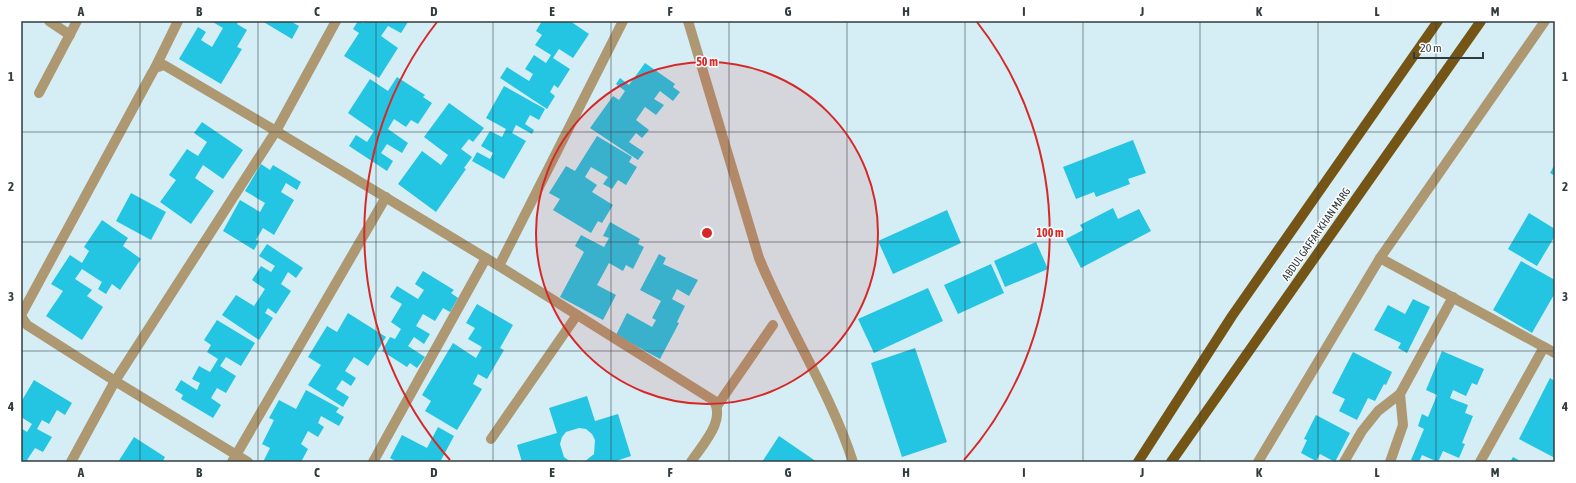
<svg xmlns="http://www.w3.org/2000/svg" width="1576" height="483" font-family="'Asap Condensed',sans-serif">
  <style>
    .building { fill: #24c4e3 }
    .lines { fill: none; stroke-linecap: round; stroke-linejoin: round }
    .minor { stroke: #ae9872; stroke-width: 10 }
    .major { stroke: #755516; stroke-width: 10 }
    .grid { fill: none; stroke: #323c3f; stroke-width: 1; stroke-opacity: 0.55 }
    .ring { fill: none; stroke: #d62828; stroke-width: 2 }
    .labels { text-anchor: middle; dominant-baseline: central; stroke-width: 3; stroke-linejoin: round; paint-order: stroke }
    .street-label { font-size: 11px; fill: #323c3f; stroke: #fff }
    .centre { fill: #d62828; stroke: #fff; stroke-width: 2 }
    .ring-label { font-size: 12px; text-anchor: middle; font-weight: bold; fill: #d62828; stroke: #fff; stroke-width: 3; stroke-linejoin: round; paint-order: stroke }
    .neatline { fill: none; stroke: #323c3f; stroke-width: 1.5 }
    .grid-label { font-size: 13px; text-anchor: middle; font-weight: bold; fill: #323c3f }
  </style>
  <rect width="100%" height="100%" fill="#d5eef5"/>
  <g class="building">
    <path d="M211 21H239L237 24 247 30 237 47 242 49 221 84 179 59 198 27 206 32 201 40 212 47 223 28Z"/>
    <path d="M262 21H290L299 26 292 39Z"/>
    <path d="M358 21 364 23 365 21 408 22 401 33 388 26 381 36 398 48 379 78 344 56 359 33 353 29Z"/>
    <path d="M542 21H570L589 34 573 58 559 49 553 58 570 69 558 88 554 85 550 92 555 96 547 109 500 78 507 67 529 81 533 74 525 69 534 55 546 63 551 55 535 45 542 35 536 31Z"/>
    <path d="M645 63 675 84 673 87 680 92 673 101 660 91 654 99 664 105 656 115 645 107 636 120 649 130 642 138 636 133 629 142 644 152 638 160 590 128 613 96 619 100 625 91 616 84 620 78 629 85Z"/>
    <path d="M397 77 425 95 423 97 432 103 418 124 411 120 406 127 394 119 388 129 408 143 402 153 387 144 381 153 393 161 387 171 349 146 356 135 367 142 374 131 348 113 370 79 388 91Z"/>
    <path d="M504 86 545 109 539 120 530 115 525 124 534 130 532 134 516 125 512 133 526 141 504 179 472 161 477 152 490 159 493 153 481 146 490 131 502 137 506 129 486 118Z"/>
    <path d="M449 103 484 128 473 142 469 139 461 149 472 157 464 168 466 169 436 212 398 184 422 151 441 165 448 155 424 137Z"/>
    <path d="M202 122 243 150 223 179 203 165 195 178 214 191 191 224 160 202 176 180 169 175 187 149 198 156 207 142 194 133Z"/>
    <path d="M597 136 632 157 629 162 637 167 626 185 618 180 612 189 603 184 608 177 591 167 585 177 597 185 592 192 613 205 602 223 598 221 591 233 553 210 560 199 549 193 566 166 575 171Z"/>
    <path d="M1133 140 1146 173 1128 179 1130 184 1096 197 1094 192 1076 199 1063 167Z"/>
    <path d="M261 164 270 170 273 165 301 182 297 190 286 183 281 192 294 200 274 235 263 228 256 240 259 241 254 250 223 231 240 200 260 212 265 203 245 191Z"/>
    <path d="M1555 164V176L1550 173Z"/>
    <path d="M131 193 166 212 151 240 116 221Z"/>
    <path d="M1113 208 1118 219 1139 209 1151 231 1081 268 1066 239 1083 230 1080 225Z"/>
    <path d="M947 210 961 243 893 274 878 241Z"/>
    <path d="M1529 213 1555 229V236L1537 266 1508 249Z"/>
    <path d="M102 220 128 238 123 246 141 259 120 290 112 284 106 294 98 289 102 282 82 269 75 279 92 290 87 296 103 307 82 340 46 316 63 291 51 284 70 255 82 263 89 251 84 247Z"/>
    <path d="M610 222 640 239 638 244 644 247 633 269 626 265 623 271 609 263 597 285 616 295 603 320 560 297 584 252 575 246 581 235 604 247 609 238 603 236Z"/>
    <path d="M1036 242 1048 269 1005 287 994 261Z"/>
    <path d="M267 244 303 268 296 278 288 272 281 284 291 291 276 314 268 308 265 313 273 318 259 340 222 315 236 295 254 306 265 289 252 280 261 266 271 272 275 266 259 256Z"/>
    <path d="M659 254 666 258 663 264 698 280 689 296 677 289 672 299 685 306 677 322 679 323 660 359 616 335 627 313 652 327 656 320 652 318 661 301 640 290Z"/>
    <path d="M1521 261 1555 280V293L1532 333 1493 310Z"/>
    <path d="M991 264 1004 293 958 314 944 285Z"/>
    <path d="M423 271 454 290 451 293 458 298 450 312 443 308 435 321 423 314 416 326 430 334 424 344 414 337 408 346 425 357 417 368 410 363 407 367 382 351 390 337 395 339 401 329 391 322 402 304 390 297 397 286 418 299 424 290 415 284Z"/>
    <path d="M928 288 943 321 874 353 858 319Z"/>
    <path d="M1413 299 1430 307 1407 353 1398 348 1401 343 1374 330 1388 305 1405 314Z"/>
    <path d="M477 304 513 325 500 348 504 350 487 379 478 374 473 384 482 389 457 430 425 411 431 401 422 395 453 343 476 358 482 347 468 339 475 328 466 323Z"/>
    <path d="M348 313 386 337 368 366 354 357 345 371 356 378 351 386 342 380 336 389 349 397 343 407 308 385 321 365 308 357 327 326 337 332Z"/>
    <path d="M217 320 255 343 241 366 226 357 220 366 236 376 226 393 217 388 211 398 221 405 213 418 181 399 183 395 175 390 181 380 197 390 200 383 192 379 199 366 210 372 218 359 207 352 211 345 204 340Z"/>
    <path d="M915 348 947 442 902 457 871 363Z"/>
    <path d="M1442 351 1484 369 1477 385 1472 383 1466 396 1453 390 1450 398 1468 405 1465 413 1473 416 1462 443 1465 444 1459 458 1443 451 1438 462 1422 455 1419 462H1416L1411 460 1424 429 1418 426 1422 414 1428 417 1437 395 1426 390Z"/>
    <path d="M1353 352 1392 372 1386 385 1384 384 1375 401 1368 398 1357 420 1339 411 1345 399 1332 393Z"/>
    <path d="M1550 378 1555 381V458L1519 439Z"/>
    <path d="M34 380 72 403 65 415 57 410 49 424 42 420 37 429 52 437 43 452 35 448 27 460 30 462H21V428L27 432 32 424 21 417V402Z"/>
    <path d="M306 390 339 408 336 412 344 417 339 426 321 416 318 423 324 427 318 437 308 431 301 444 308 449 301 462H263L270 448 262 444 274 420 269 418 279 400 296 409Z"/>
    <path d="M587 396 595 421 618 414 631 456 613 462H584L594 454 595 440 592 434 586 429 579 428 566 432 562 437 560 444 564 457 571 462H522L517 445 557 433 549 408Z"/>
    <path d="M1316 415 1350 433 1335 462 1320 454 1316 461 1301 453 1307 440 1304 439Z"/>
    <path d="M438 427 454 436 440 462H397L390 458 402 435 427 448Z"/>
    <path d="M779 436 817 462H762Z"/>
    <path d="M134 437 165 457 163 461 164 462H118Z"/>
    <path d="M1513 457 1522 462H1510Z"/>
  </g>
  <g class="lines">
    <g class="minor">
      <path d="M49 21 70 35"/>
      <path d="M688 21 759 258C787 327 830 391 853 462"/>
      <path d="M155 68 178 21"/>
      <path d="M39 93 77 21"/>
      <path d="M1380 258 1555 353"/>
      <path d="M499 266 623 21"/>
      <path d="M21 315 152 73 155 68 164 65 276 131 499 266 713 400C727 420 702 445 691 462"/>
      <path d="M21 316 27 325 115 381 276 131 336 21"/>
      <path d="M717 406 773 325"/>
      <path d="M491 439 577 315"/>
      <path d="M71 462 115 381 248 462"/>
      <path d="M232 462 386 197"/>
      <path d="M373 462 486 258"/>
      <path d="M1258 462 1380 258 1545 21"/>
      <path d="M1344 462 1362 431 1378 411 1400 394 1453 297"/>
      <path d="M1390 462 1403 425 1400 394"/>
      <path d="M1480 462 1544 347"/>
    </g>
    <g class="major">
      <path d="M1138 462 1232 316 1438 21"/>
      <path d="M1171 462 1481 21"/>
    </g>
  </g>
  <path class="grid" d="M140 21V462M258 21V462M376 21V462M493 21V462M611 21V462M729 21V462M847 21V462M965 21V462M1083 21V462M1200 21V462M1318 21V462M1436 21V462M21 132H1555M21 242H1555M21 351H1555"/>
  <circle cx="707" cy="233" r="171" fill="#d62828" fill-opacity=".12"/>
  <g class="ring">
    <circle cx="707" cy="233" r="171"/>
    <path d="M450 460A343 343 0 0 1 437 22M977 22A343 343 0 0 1 964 460"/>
  </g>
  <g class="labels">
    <g class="street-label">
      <text transform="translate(1316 234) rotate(-55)">ABDUL GAFFAR KHAN MARG</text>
    </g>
  </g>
  <circle cx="707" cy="233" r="6" class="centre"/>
  <g class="ring-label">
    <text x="707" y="66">50 m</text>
    <text x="1050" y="237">100 m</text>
  </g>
  <rect width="1576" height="483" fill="none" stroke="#ffffff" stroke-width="44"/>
  <path d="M1414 52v6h69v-6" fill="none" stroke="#323c3f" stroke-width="2"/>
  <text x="1420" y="52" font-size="12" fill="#323c3f" stroke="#ffffff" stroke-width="3" paint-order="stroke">20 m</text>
  <rect x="22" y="22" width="1532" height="439" class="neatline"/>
  <g class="grid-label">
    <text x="81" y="16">A</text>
    <text x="199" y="16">B</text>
    <text x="317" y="16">C</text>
    <text x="434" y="16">D</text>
    <text x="552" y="16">E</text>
    <text x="670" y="16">F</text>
    <text x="788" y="16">G</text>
    <text x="906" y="16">H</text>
    <text x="1024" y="16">I</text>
    <text x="1142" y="16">J</text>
    <text x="1259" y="16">K</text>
    <text x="1377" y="16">L</text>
    <text x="1495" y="16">M</text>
    <text x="11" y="81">1</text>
    <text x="1565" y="81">1</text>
    <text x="11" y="191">2</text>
    <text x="1565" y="191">2</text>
    <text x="11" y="301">3</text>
    <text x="1565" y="301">3</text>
    <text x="11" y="411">4</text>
    <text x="1565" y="411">4</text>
    <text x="81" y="477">A</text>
    <text x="199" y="477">B</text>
    <text x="317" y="477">C</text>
    <text x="434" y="477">D</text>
    <text x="552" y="477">E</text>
    <text x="670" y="477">F</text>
    <text x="788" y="477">G</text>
    <text x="906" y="477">H</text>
    <text x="1024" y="477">I</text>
    <text x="1142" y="477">J</text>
    <text x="1259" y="477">K</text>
    <text x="1377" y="477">L</text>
    <text x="1495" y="477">M</text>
  </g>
</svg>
